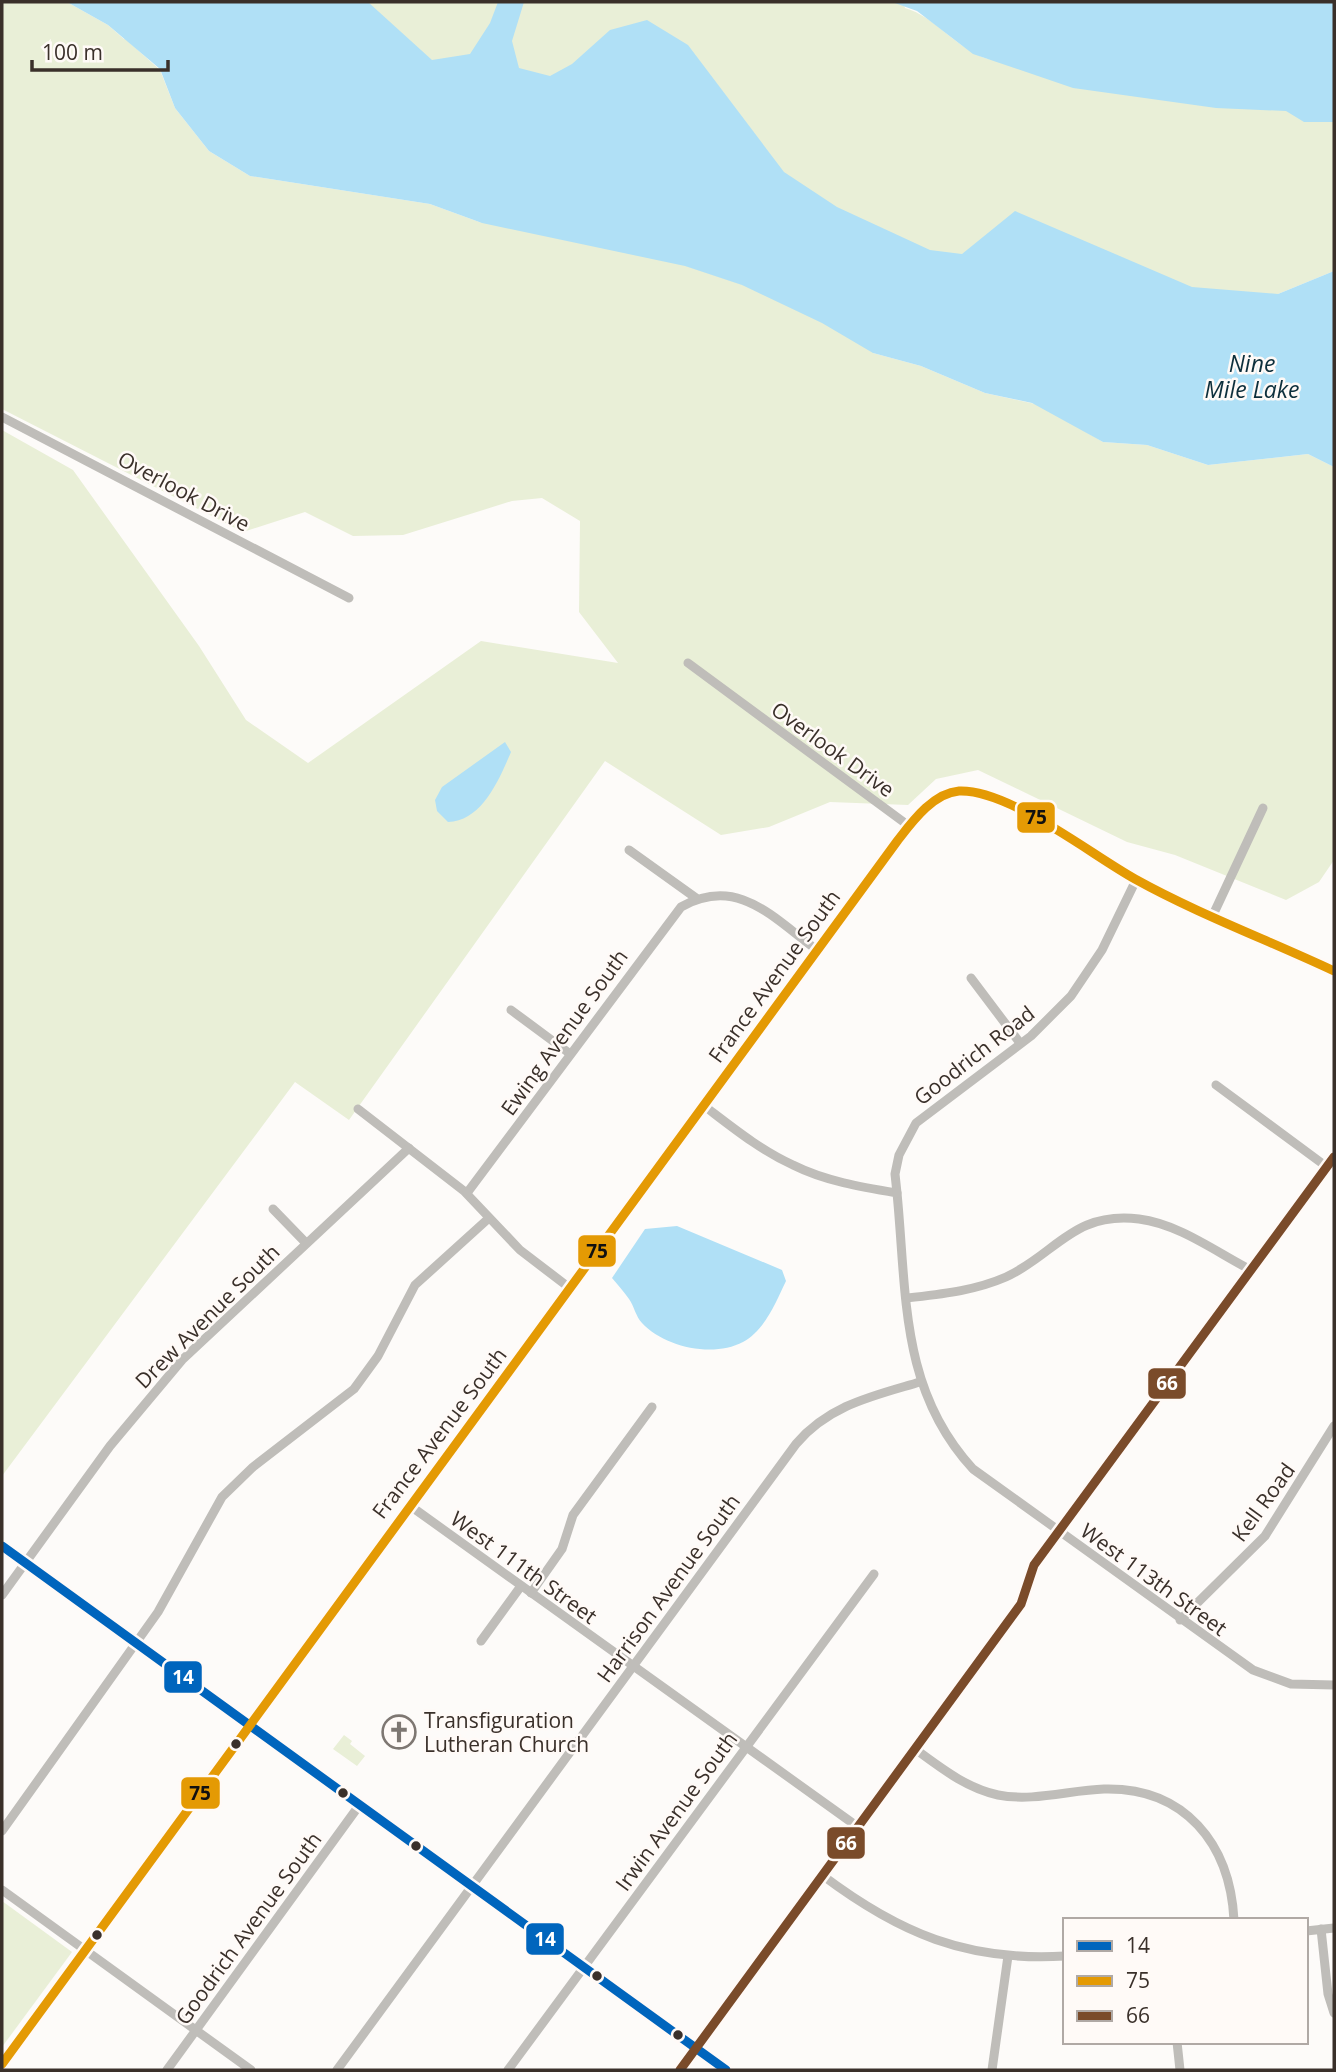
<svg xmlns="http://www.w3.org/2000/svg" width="1336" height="2072" font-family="'Open Sans',sans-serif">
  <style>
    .green { fill: #e9efd7; fill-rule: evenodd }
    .water { fill: #b0e0f6 }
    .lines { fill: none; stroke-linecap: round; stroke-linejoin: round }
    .street { stroke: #bfbdb9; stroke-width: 9 }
    .secondary { stroke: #bebbb8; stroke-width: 12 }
    .bus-1-casing { stroke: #fffaf7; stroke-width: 14 }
    .bus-2-casing { stroke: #fffaf7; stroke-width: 14 }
    .bus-3-casing { stroke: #fffaf7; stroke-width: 14 }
    .bus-1 { stroke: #0065bd; stroke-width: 9 }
    .bus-2 { stroke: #e49a04; stroke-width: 9 }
    .bus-3 { stroke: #7a4b2a; stroke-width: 9 }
    .bus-dot { fill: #3a302a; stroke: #fffaf7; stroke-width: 2.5 }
    .labels { text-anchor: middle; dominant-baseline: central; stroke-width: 5; stroke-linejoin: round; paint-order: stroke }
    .street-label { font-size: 21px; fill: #3a302a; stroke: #fffaf7 }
    .poi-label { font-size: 21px; fill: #3a302a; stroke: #fffaf7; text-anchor: start }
    .water-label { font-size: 23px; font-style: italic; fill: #0d2f3c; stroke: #fffaf7 }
    .line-badge { stroke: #fffaf7; stroke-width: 2.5 }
    .badge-label { font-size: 19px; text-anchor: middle; font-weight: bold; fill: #fff }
    .pale-badge-label { font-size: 19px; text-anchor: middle; font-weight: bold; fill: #111 }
  </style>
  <rect width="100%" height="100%" fill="#fdfbf9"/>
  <g class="green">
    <path d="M2 2H67L108 25 124 39 153 2H903L905 8C936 17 956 49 988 59L1334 102V271L1278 294 873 353 921 366 985 393 1040 405 1103 442 1147 445 1208 465 1308 454 1334 467V860L1319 882 1286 900 1175 855 1127 842 978 770 936 779 908 805 830 802 769 827 721 835 605 761 349 1120 295 1082 2 1476V430L73 470 199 646 246 720 308 763 481 641 618 663 579 612 580 521 542 498 512 501 403 535 353 536 305 512 243 532 2 409ZM130 43 482 223 430 204 250 176 209 151 175 108 160 70Z"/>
    <path d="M344 1735 352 1741 350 1744 365 1756 357 1766 333 1749Z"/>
    <path d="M2 1901 72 1952 2 2047Z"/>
  </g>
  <g class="water">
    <path d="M67 2H368L432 60 470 54 490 23 498 2H524L512 41 519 68 550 76 572 64 610 30 647 20 688 45 784 172 837 207 930 250 962 254 1015 211 1192 287 1278 294 1334 271V467L1308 454 1208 465 1147 445 1103 442 1032 403 985 393 921 366 873 353 822 323 742 285 685 266 482 223 430 204 250 176 209 151 175 108 160 69 108 25Z"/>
    <path d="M892 2H1334V122H1304L1286 111 1216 108 1073 88 973 54 917 11Z"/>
    <path d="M505 742 511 752C499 780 482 821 448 822L437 811 435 800 442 787Z"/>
    <path d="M677 1226 782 1270 786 1281C776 1302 765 1330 743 1342 713 1358 664 1347 642 1323 636 1317 634 1306 629 1299 624 1292 618 1285 612 1278L645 1229Z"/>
  </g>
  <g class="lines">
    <g class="street">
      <path d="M2 417 349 598"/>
      <path d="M688 663 909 826"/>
      <path d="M629 850 696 898"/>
      <path d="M1213 915 1263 808"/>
      <path d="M971 978 1020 1043"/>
      <path d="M511 1010 569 1053"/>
      <path d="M1216 1085 1327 1167"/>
      <path d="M703 1105C732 1127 760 1150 793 1165 825 1181 861 1187 897 1193 907 1295 900 1390 973 1469L1253 1670 1291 1684 1334 1685"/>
      <path d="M358 1109 464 1191 520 1250 571 1289"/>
      <path d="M467 1193 681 907C738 875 773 918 817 950"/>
      <path d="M897 1193 895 1174 899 1155 916 1123 1031 1036 1071 996 1102 950 1136 880"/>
      <path d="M273 1209 306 1243"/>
      <path d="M907 1298C941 1294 974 1291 1006 1277 1056 1254 1073 1211 1139 1219 1179 1224 1216 1252 1251 1270"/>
      <path d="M409 1505 858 1827"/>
      <path d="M531 1593 562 1549 573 1515 652 1407"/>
      <path d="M2 1595 110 1446 182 1360 409 1148"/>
      <path d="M1180 1620 1265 1536 1334 1426"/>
      <path d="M481 1641 521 1586"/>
      <path d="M248 1727 898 840C912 822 933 793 959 791 1009 789 1090 854 1135 879 1198 914 1268 940 1334 971"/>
      <path d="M915 1749C941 1768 966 1788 998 1795 1033 1802 1070 1790 1104 1789 1185 1787 1230 1844 1234 1920"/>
      <path d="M2 1831 158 1612 222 1497 253 1467 354 1389 378 1356 415 1285 489 1218"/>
      <path d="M822 1875C899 1933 967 1962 1065 1956"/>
      <path d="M2 1890 251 2070"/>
      <path d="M1321 1929 1328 1994 1334 2013"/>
      <path d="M1306 1931 1334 1928"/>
      <path d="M1177 2042 1180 2070"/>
      <path d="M167 2070 358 1807"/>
      <path d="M337 2070 796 1444C829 1405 873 1396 920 1382"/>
      <path d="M508 2070 874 1574"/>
      <path d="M680 2070 1021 1604 1034 1565 1334 1157"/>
      <path d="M992 2070 1008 1956"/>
    </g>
    <g class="secondary">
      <path d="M2 1546 726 2070"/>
      <path d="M2 2064 248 1727"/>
    </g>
    <defs>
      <path id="bus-1" d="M2 1546 726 2070"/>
      <path id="bus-2" d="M2 2064 898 840C912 822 933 793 959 791 1009 789 1090 854 1135 879 1198 914 1268 940 1334 971"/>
      <path id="bus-3" d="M680 2070 1021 1604 1034 1565 1334 1157"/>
    </defs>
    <use href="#bus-1" class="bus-1-casing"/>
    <use href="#bus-2" class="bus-2-casing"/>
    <use href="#bus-3" class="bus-3-casing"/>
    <use href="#bus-1" class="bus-1"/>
    <use href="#bus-2" class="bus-2"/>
    <use href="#bus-3" class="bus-3"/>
  </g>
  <defs>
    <symbol id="church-ring" viewBox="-11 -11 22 22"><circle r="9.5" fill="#fffaf7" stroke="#7e7772" stroke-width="1.5"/><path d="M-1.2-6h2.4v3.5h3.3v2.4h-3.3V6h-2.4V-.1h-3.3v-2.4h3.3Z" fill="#7e7772"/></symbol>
  </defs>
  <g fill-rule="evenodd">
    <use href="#church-ring" x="380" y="1713" width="38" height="38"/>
  </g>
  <g class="bus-dot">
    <circle cx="236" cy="1744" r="6"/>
    <circle cx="343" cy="1793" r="6"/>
    <circle cx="416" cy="1846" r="6"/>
    <circle cx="97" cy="1935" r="6"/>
    <circle cx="597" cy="1976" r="6"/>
    <circle cx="678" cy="2035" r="6"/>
  </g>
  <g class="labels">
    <g class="street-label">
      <text transform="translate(184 491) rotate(28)">Overlook Drive</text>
      <text transform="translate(833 749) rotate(36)">Overlook Drive</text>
      <text transform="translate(774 976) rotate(-54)">France Avenue South</text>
      <text transform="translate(564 1032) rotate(-54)">Ewing Avenue South</text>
      <text transform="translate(974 1055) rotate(-38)">Goodrich Road</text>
      <text transform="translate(207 1316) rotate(-45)">Drew Avenue South</text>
      <text transform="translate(439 1433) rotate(-53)">France Avenue South</text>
      <text transform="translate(1263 1502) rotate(-54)">Kell Road</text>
      <text transform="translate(524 1567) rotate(36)">West 111th Street</text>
      <text transform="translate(1154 1579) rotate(36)">West 113th Street</text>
      <text transform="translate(668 1588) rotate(-54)">Harrison Avenue South</text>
      <text transform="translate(676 1811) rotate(-54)">Irwin Avenue South</text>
      <text transform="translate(248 1928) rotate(-54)">Goodrich Avenue South</text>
    </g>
    <g class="poi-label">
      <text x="424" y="1720">Transfiguration<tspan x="424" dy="24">Lutheran Church</tspan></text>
    </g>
    <g class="water-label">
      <text x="1252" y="363">Nine<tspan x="1252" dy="26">Mile Lake</tspan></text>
    </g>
  </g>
  <g class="line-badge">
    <rect x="1016" y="801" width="40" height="33" rx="7" fill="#e49a04"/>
    <rect x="577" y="1234" width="40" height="34" rx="7" fill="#e49a04"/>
    <rect x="1147" y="1367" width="40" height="33" rx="7" fill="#7a4b2a"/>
    <rect x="163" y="1660" width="40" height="34" rx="7" fill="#0065bd"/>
    <rect x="180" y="1776" width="41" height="34" rx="7" fill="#e49a04"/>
    <rect x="826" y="1826" width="40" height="34" rx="7" fill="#7a4b2a"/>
    <rect x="525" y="1922" width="40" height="34" rx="7" fill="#0065bd"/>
  </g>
  <g class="badge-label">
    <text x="1167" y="1390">66</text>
    <text x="183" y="1684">14</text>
    <text x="846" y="1850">66</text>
    <text x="545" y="1946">14</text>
  </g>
  <g class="pale-badge-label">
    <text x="1036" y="824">75</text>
    <text x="597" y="1258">75</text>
    <text x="200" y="1800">75</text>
  </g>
  <rect width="1336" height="2072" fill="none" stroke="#3a302a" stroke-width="7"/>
  <rect x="1063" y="1918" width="245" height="126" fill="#fffaf7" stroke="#b0a9a5" stroke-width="2"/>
  <rect x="1077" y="1941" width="35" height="10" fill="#0065bd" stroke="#b0a9a5" stroke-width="2"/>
  <text x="1126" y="1953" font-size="21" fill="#3a302a">14</text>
  <rect x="1077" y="1976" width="35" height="10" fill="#e49a04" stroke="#b0a9a5" stroke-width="2"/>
  <text x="1126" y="1988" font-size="21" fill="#3a302a">75</text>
  <rect x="1077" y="2011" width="35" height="10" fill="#7a4b2a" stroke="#b0a9a5" stroke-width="2"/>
  <text x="1126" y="2023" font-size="21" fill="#3a302a">66</text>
  <path d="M32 60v10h136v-10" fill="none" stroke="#3a302a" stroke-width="3.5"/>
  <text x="42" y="60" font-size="21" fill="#3a302a" stroke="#fffaf7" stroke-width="5" paint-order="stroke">100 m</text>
</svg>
